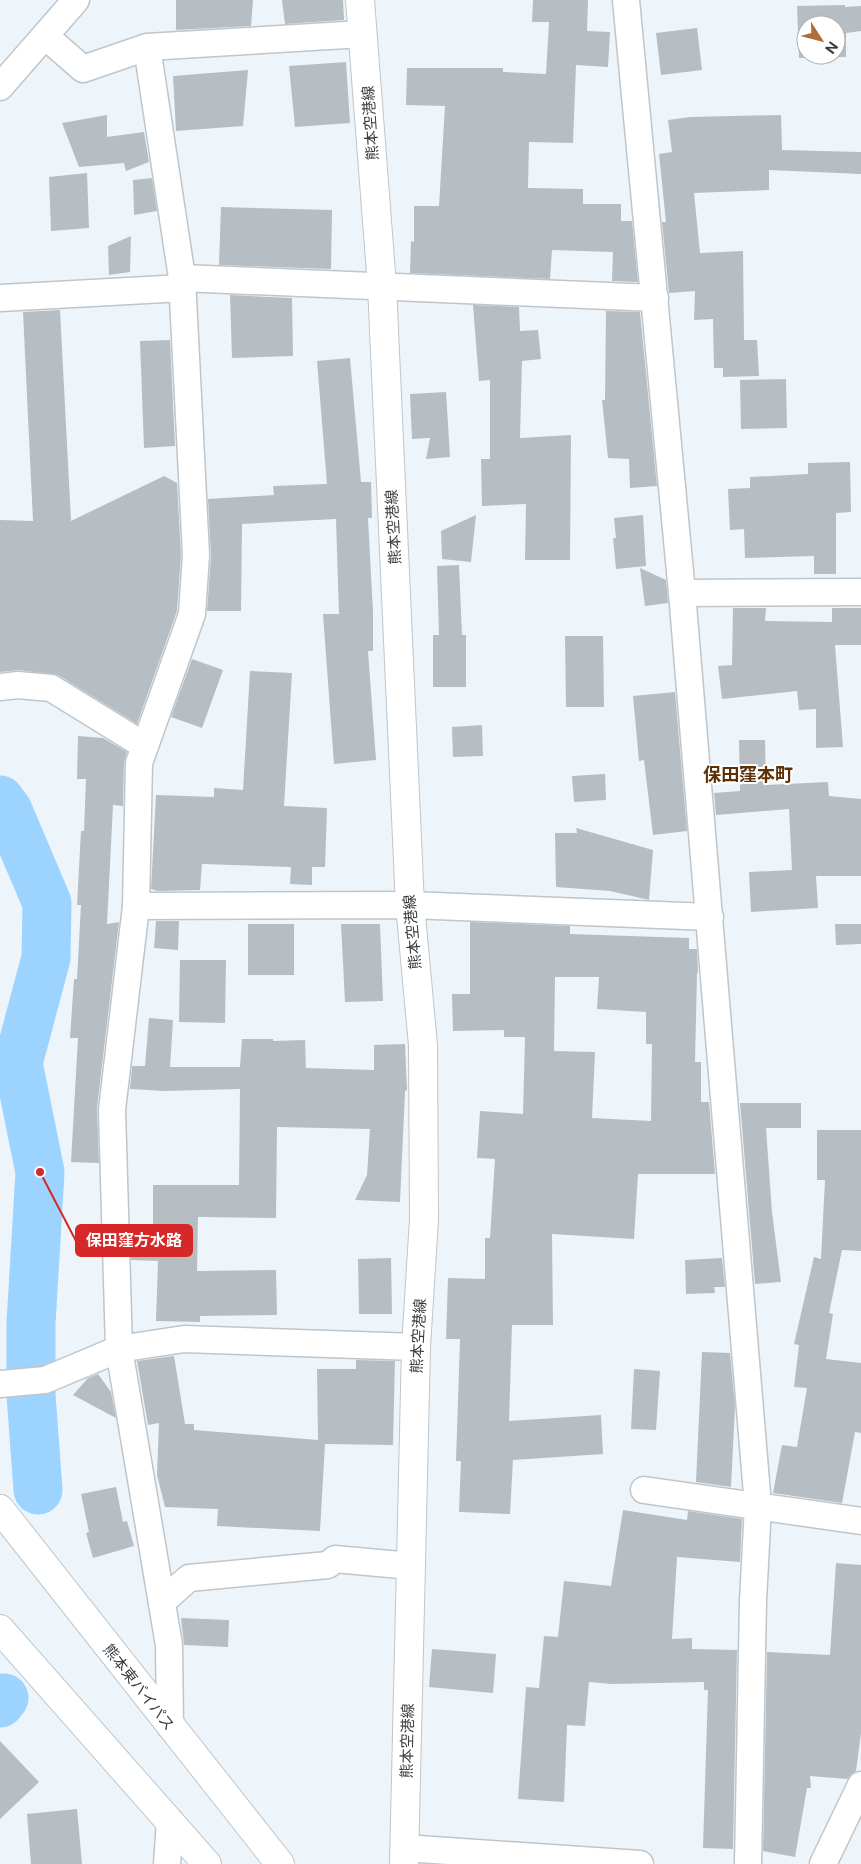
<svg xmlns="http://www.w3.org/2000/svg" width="861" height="1864" font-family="'Public Sans','Noto Sans JP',sans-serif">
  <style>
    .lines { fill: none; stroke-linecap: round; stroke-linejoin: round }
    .river { stroke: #9cd3ff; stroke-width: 49 }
    .building { fill: #b6bec3; fill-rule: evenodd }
    .minor-casing { stroke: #bec6cc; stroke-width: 29 }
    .major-casing { stroke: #bec6cc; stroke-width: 30 }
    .highway-casing { stroke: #bec6cc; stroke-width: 30 }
    .minor { stroke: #fff; stroke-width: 26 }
    .major { stroke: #fff; stroke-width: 28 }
    .highway { stroke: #fff; stroke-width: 28 }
    .labels { text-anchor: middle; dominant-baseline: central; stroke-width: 4; stroke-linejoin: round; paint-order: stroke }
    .street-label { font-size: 15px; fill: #383b3d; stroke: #fff }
    .quarter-label { font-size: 18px; font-weight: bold; fill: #5c3108; stroke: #fff }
    .leader { fill: none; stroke: #d62828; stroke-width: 2 }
    .callout-dot { fill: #d62828; stroke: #fff; stroke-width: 2 }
    .callout { fill: #d62828; stroke: #d62828; stroke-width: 2 }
    .callout-label { font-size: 16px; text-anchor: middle; font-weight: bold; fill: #fff }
  </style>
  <rect width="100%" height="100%" fill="#edf5fb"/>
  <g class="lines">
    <g class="river">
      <path d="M0 800 8 811 47 903 46 958 18 1063 40 1172 31 1323V1395L38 1490"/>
      <path d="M0 1703 4 1698"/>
    </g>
  </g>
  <g class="building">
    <path d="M176 0H253L251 26 176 30Z"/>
    <path d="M282 0H343L344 20 285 24Z"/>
    <path d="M533 0H588L587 31 610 32 608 67 576 65 573 143 529 142 528 188 583 189V204H621V221H632L638 282 612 281 613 252 552 250 550 279 410 273 411 241 414 242V206H439L445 106 406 105 407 68H503V72L546 74 549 22H532Z"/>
    <path d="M845 5V7L861 6V31L846 33V57L799 58 797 6ZM806 25H836V55H806Z"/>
    <path d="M697 28 702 70 661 75 656 33Z"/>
    <path d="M346 62 350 123 295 127 289 66Z"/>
    <path d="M248 70 243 126 176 131 173 76Z"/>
    <path d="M107 115V137L144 132 149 162 126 171 124 163 79 167 62 123Z"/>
    <path d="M781 115 782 150 861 152V174L769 170V190L694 193 700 253 743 251 744 340H757L759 376 723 377V368H714L713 319 694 320 695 291 669 293 662 222H666L659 154 672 152 668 120 690 117Z"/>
    <path d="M87 173 89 228 51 231 49 177Z"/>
    <path d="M152 178 157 211 134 215 133 180Z"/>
    <path d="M221 207 332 210 331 269 219 265Z"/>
    <path d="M131 236 130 272 109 275 108 246Z"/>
    <path d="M230 295 292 298 293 356 232 358Z"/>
    <path d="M473 305 519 307 520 331 538 330 541 359 522 361 520 438 571 435 570 560H525L526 504 482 506 481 459H490V380L479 381Z"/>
    <path d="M60 310 71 521 164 476 177 483 181 555 177 611 137 724 58 675 19 670 0 672V520L33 521 23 312Z"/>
    <path d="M606 311 640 312 657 486 630 488 629 459 608 458 602 400H605Z"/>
    <path d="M170 340 175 446 144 448 140 341Z"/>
    <path d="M350 358 361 482H371L372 518H368L373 612V651H368L376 760 334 764 323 614H339L336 519 242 524 241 611H207L211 556 208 499 274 495 273 486 327 484 317 361Z"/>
    <path d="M786 379 787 428 741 429 740 380Z"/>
    <path d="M446 392 450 457 426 459 430 438 412 439 410 394Z"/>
    <path d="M850 462 851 512 836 513V574H814V556L745 558 744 529 730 530 728 489 750 488V477L808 474V463Z"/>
    <path d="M476 515 471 562 442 559 441 531Z"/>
    <path d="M643 515 646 566 616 569 613 538H616L614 518Z"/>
    <path d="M459 565 462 635H466V687H433V635H439L437 566Z"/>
    <path d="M640 568 666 580 668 603 645 606Z"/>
    <path d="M733 608H766L765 621 832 622V608H861V645H835L843 747 816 748V709L799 710 797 691 722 699 718 666 732 665Z"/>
    <path d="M565 636H603L604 707H566Z"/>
    <path d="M192 659 223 670 202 728 171 717Z"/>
    <path d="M250 671 292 673 284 806 327 808 325 867H312V885L290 884 291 867 202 864 200 890 158 891 151 889 156 795 214 797V788L243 790Z"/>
    <path d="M675 692 687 831 653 835 644 760 639 761 633 696Z"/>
    <path d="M482 725 483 756 453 757 452 727Z"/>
    <path d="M78 736 103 738 127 752 124 763 123 806 113 805 107 924 119 922 97 1108 99 1163 71 1162 78 1038H70L74 979H77L81 905H77L81 831H84L86 779H77Z"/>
    <path d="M739 740H765L766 785 828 782 829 796 861 799V876H816L818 908 751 912 749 872 792 870 789 809 716 815 714 793 740 791Z"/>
    <path d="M605 774 606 800 574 802 572 776Z"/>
    <path d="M576 828 653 850 649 900 610 891 556 887 555 833H577Z"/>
    <path d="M156 921H179L178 950 154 948Z"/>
    <path d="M470 922 570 926V934L689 938V949H697L698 972 697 974 695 1062H701V1102H709L715 1174H638L634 1239 552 1234 553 1325H512L509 1421 601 1415 603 1454 513 1460 510 1514 459 1512 461 1461H456L460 1339H446L448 1278 485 1279V1238H490L495 1159 477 1158 480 1111 523 1114 525 1037H504V1030L453 1031 452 994H470ZM555 977H599L597 1009 646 1012V1044H652L651 1121 592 1118 595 1052 554 1051Z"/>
    <rect x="248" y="924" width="46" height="51"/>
    <path d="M341 924H380L383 1001 345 1002Z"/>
    <path d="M835 924H861V944L836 945Z"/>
    <path d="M180 960H226L225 1023 179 1022Z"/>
    <path d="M149 1018 173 1020 170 1067H240L242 1039H273V1041L305 1040 306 1068 374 1070V1045L405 1044 407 1090 405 1091 400 1202 355 1200 367 1175 370 1129 277 1127 276 1218 198 1217 197 1271 276 1270 277 1315 200 1316V1322L156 1321 158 1261 131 1260 132 1234H153V1185H239L240 1089 164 1091 130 1089 132 1066H145Z"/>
    <path d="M740 1103H801V1128H766L772 1212 781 1282 755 1284Z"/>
    <path d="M817 1130H861V1251L842 1250 829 1313 833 1314 826 1359 861 1363V1433L855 1432 842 1503 773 1493 782 1445 797 1447 807 1388 794 1387 799 1345 794 1344 814 1257 821 1259 825 1180H817Z"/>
    <path d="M391 1258 392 1314H359L358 1259Z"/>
    <path d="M722 1258 725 1287H714L715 1293 686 1294 685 1260Z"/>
    <path d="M702 1352 730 1353 735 1406 731 1487 696 1482Z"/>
    <path d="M174 1356 185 1424H194V1430L318 1440 317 1369H356V1360L395 1361 393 1445 325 1444 320 1531 217 1526 218 1509 165 1507 157 1475 159 1423 148 1425 137 1361Z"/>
    <path d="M634 1369 660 1371 656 1430 631 1429Z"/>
    <path d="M98 1374 111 1392 116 1418 73 1395 88 1378Z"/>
    <path d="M116 1487 123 1522 127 1521 134 1546 93 1558 86 1533 89 1532 81 1494Z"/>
    <path d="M623 1510 687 1520 688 1511 742 1519 740 1562 677 1557 672 1639 692 1638V1649L737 1650 733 1849 703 1848 708 1690H704V1682L612 1684 589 1682 585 1726 567 1725 564 1802 518 1799 526 1687 539 1688 544 1636 558 1637 564 1581 611 1586Z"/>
    <path d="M836 1563 861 1565V1733L856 1771 847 1779 810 1776 811 1788H807L795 1857 763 1851 767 1652 830 1655Z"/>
    <path d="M181 1618 229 1620 228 1647 184 1645Z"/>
    <path d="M432 1649 496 1654 493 1693 429 1687Z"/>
    <path d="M0 1741 39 1782 0 1819Z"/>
    <path d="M77 1809 82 1864H31L27 1814Z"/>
  </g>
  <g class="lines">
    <defs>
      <g id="minor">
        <path d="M626 0 682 593 758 1506 753 1601 748 1864"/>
        <path d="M45 36 83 69 147 47 363 34"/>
        <path d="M147 47 182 278 196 555 192 614 139 763 136 906 112 1110 119 1349 169 1645 170 1726"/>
        <path d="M0 87 76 0"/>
        <path d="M182 278 655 298"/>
        <path d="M0 298 183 288"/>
        <path d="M682 593 861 592"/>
        <path d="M0 687 18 685 51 688 145 746"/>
        <path d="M136 906 410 905 710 917"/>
        <path d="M0 1384 45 1380 119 1349 184 1339 416 1347"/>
        <path d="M644 1490 861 1521"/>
        <path d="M162 1602 189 1578 328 1565 335 1559 411 1566"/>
        <path d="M404 1848 640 1864"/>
        <path d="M167 1864 170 1821"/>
        <path d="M823 1864 861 1785"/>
      </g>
      <path id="major" d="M360 0 382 286 410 905 423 1045 424 1219 416 1347 404 1864"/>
      <g id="highway">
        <path d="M0 1509 280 1864"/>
        <path d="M0 1629 207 1864"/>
      </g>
    </defs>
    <use href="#minor" class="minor-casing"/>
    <use href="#major" class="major-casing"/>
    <use href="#highway" class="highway-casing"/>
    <use href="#minor" class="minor"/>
    <use href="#major" class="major"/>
    <use href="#highway" class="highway"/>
  </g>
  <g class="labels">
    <g class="street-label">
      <text transform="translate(370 123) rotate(-94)">熊本空港線</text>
      <text transform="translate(393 527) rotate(-93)">熊本空港線</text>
      <text transform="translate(412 932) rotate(-95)">熊本空港線</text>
      <text transform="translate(418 1336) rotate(-87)">熊本空港線</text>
      <text transform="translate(139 1687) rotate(52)">熊本東バイパス</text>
      <text transform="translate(407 1741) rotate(-89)">熊本空港線</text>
    </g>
    <g class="quarter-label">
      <text x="748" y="774">保田窪本町</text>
    </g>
  </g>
  <path class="leader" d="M40 1172L76 1241"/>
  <circle class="callout-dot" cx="40" cy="1172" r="5"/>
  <rect class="callout" x="76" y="1225" width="116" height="31" rx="5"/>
  <g class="callout-label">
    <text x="134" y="1246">保田窪方水路</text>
  </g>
  <g transform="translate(821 40) rotate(126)"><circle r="24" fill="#ffffff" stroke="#afb1b1"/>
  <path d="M0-4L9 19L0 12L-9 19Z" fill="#af6e37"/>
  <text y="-8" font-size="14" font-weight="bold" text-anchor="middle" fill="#383b3d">N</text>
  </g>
</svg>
